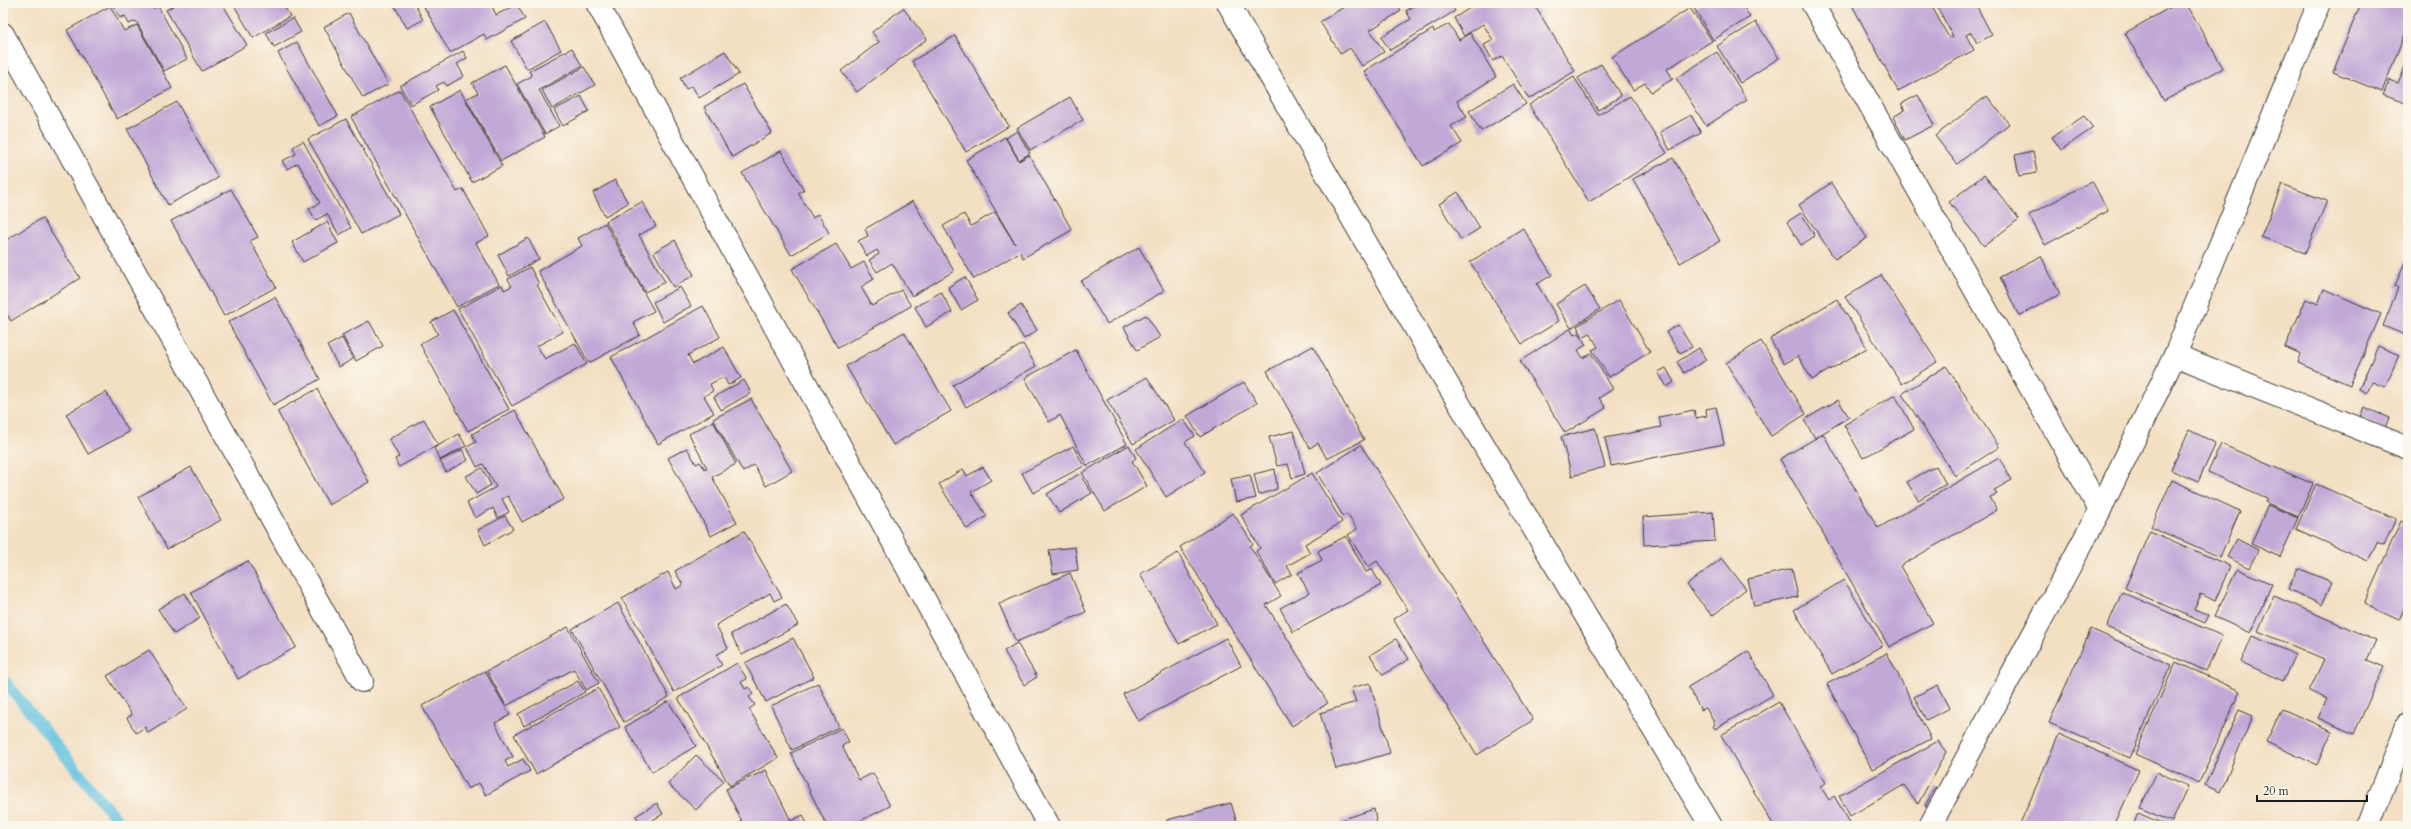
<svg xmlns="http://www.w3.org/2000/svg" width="2411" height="829" font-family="Cardo,serif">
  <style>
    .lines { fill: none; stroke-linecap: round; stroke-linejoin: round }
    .stream { stroke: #63c1e1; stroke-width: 11 }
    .building { fill: #c1a9d7 }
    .minor-casing { stroke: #3c3935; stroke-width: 24 }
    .minor { stroke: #fff; stroke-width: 22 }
  </style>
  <rect width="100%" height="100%" fill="#fbf7ec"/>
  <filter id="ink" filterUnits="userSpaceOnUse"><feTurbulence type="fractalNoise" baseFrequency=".025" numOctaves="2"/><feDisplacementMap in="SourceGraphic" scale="8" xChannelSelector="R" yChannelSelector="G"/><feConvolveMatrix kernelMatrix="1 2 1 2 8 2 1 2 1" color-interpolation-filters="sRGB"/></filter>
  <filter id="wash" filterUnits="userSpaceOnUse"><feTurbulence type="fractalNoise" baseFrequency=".012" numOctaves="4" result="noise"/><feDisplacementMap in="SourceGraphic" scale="16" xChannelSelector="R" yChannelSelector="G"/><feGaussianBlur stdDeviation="0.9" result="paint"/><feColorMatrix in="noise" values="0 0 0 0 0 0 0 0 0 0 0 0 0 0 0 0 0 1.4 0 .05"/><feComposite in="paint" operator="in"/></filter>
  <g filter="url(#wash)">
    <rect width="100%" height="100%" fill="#f3dfc2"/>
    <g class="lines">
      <path class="stream" d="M3 679 122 826"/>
    </g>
    <g id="blocks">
      <g class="building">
        <path d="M111 3H150L153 9 158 6 187 59 164 71 136 21 129 24 125 16 120 18Z"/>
        <path d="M178 3H222L247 45 202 71 166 10Z"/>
        <path d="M238 3H282L290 16 253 38 234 5Z"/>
        <path d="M393 3H414L423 20 407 28Z"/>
        <path d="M422 3H493L491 4 496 15 512 7 510 3H523L518 6 525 19 487 40 484 34 450 53Z"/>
        <path d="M1345 3H1396L1401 11 1370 30 1384 52 1362 66 1350 48 1341 54 1320 22 1347 5Z"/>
        <path d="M1419 3H1450L1455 11 1390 50 1381 37 1411 19 1406 11Z"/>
        <path d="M1473 3H1533L1575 71 1529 99 1502 56 1493 61 1484 45 1493 40 1483 24 1464 36 1454 18 1475 5Z"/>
        <path d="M1702 3H1741L1750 17 1713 40 1694 8Z"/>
        <path d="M1851 3H1930L1949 38 1953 36 1935 3H1975L1992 35 1977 43 1971 32 1966 35 1974 50 1898 91Z"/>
        <path d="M2178 3H2186L2223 68 2164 101 2125 33Z"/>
        <path d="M2361 3H2403L2408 5V25L2382 92 2333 72Z"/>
        <path d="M110 6 124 31 137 25 172 88 117 119 67 30Z"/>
        <path d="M903 8 927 39 857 92 841 71 879 42 872 32Z"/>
        <path d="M1690 8 1712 41 1667 69 1673 79 1651 92 1645 83 1633 90 1612 57Z"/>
        <path d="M349 13 388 84 363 98 324 27Z"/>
        <path d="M293 18 301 32 274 47 266 33Z"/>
        <path d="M545 22 561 50 527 69 511 41Z"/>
        <path d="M1756 22 1779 58 1740 83 1717 46Z"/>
        <path d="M1449 24 1459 40 1470 33 1496 77 1457 101 1467 117 1451 126 1462 143 1423 166 1364 71 1433 29 1434 32Z"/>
        <path d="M955 36 1009 126 966 152 912 61Z"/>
        <path d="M297 42 338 116 319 126 278 53Z"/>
        <path d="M572 48 582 66 539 90 559 126 545 134 517 84 532 76 529 71Z"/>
        <path d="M463 51 467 58 457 64 464 76 447 86 444 82 436 86 438 90 411 105 400 86Z"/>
        <path d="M725 51 739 74 699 98 692 86 686 89 680 78Z"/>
        <path d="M1717 52 1747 100 1706 126 1676 78Z"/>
        <path d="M2408 59V104L2383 95 2390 80 2398 83Z"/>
        <path d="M1601 64 1621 96 1598 110 1578 78Z"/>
        <path d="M505 65 545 137 501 161 466 99 478 93 472 83Z"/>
        <path d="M584 67 595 85 552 109 542 90Z"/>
        <path d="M1574 77 1598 115 1630 96 1667 153 1589 202 1529 105Z"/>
        <path d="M743 84 772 133 732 157 704 107Z"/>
        <path d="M1513 84 1526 104 1481 131 1469 111Z"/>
        <path d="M400 90 457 192 463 189 489 236 476 243 499 284 457 307 351 117Z"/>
        <path d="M460 90 502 166 472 182 430 107Z"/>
        <path d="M1918 95 1934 125 1905 140 1893 117 1905 110 1901 104Z"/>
        <path d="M581 96 589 111 563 126 554 110Z"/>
        <path d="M1987 96 2009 124 1957 164 1935 136Z"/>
        <path d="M1070 97 1083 120 1030 150 1017 128Z"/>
        <path d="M177 102 218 178 168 205 127 129Z"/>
        <path d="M1691 115 1701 133 1670 150 1660 132Z"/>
        <path d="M2084 116 2093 128 2061 150 2052 137Z"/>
        <path d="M346 119 399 214 361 234 308 139Z"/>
        <path d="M1017 131 1030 153 1019 160 1006 138Z"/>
        <path d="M1005 137 1019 161 1029 155 1072 230 1023 258 1020 252 974 279 943 226 964 214 971 226 995 212 1015 244 966 160Z"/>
        <path d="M303 141 351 228 339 235 327 214 316 220 309 209 320 203 298 163 287 169 282 161 296 154 293 147Z"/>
        <path d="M781 151 804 190 798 193 813 218 818 214 829 233 791 255 742 173Z"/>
        <path d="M2033 151 2037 173 2019 176 2015 155Z"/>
        <path d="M1673 158 1720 241 1680 263 1633 179Z"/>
        <path d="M1984 175 2019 219 1984 246 1949 202Z"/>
        <path d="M615 180 628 203 605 216 593 193Z"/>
        <path d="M2092 181 2108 211 2045 245 2029 215Z"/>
        <path d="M1831 183 1867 238 1835 259 1799 205Z"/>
        <path d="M2282 184 2327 201 2305 253 2261 237Z"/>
        <path d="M231 189 258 237 250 241 276 287 224 316 171 221Z"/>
        <path d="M1458 192 1480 228 1461 240 1439 204Z"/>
        <path d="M913 201 954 271 912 296 892 263 877 272 869 260 879 254 877 250 867 256 858 241 868 236 865 229Z"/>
        <path d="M642 202 656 226 639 235 665 282 645 292 606 221Z"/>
        <path d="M1801 213 1815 236 1801 245 1787 222Z"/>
        <path d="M42 218 80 278 11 321 3 308V242Z"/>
        <path d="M327 222 338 243 303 262 292 242Z"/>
        <path d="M605 223 654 311 633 322 640 335 589 363 538 271 582 246 578 238Z"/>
        <path d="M1523 228 1552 275 1537 284 1559 321 1522 344 1470 262Z"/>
        <path d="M528 238 539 259 509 276 498 255Z"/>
        <path d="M675 240 694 275 673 287 654 252Z"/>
        <path d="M836 244 851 269 864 262 874 279 861 287 872 306 901 290 911 306 838 348 792 269Z"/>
        <path d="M1139 247 1164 291 1107 324 1081 281Z"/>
        <path d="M2408 254V336L2383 326 2398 288 2395 286Z"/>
        <path d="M2041 256 2060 294 2019 316 2000 277Z"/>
        <path d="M530 267 539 284 537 285 563 332 537 346 545 359 575 343 587 364 512 406 458 309 502 285 504 290 512 286 508 279Z"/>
        <path d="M1881 275 1937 362 1902 384 1845 297Z"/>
        <path d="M965 277 978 300 961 310 948 287Z"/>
        <path d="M1585 286 1600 309 1571 328 1556 304Z"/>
        <path d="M680 287 691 306 663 322 653 302Z"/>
        <path d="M2324 289 2381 314 2350 385 2298 363 2301 354 2285 347 2306 299 2318 304Z"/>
        <path d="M941 292 952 312 926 327 915 307Z"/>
        <path d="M275 297 320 379 273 405 228 322Z"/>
        <path d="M1837 299 1867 348 1812 380 1798 356 1784 364 1770 339Z"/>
        <path d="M1619 300 1650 352 1609 377 1592 350 1598 347 1590 333 1583 337 1577 326Z"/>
        <path d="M1021 305 1037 330 1024 339 1008 313Z"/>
        <path d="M703 306 720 337 688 355 693 364 724 347 741 378 728 385 724 377 710 384 713 391 704 396 714 413 658 444 611 357Z"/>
        <path d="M453 310 509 409 468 431 420 344 438 334 431 322Z"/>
        <path d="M1146 315 1160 337 1137 350 1124 327Z"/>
        <path d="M369 321 383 346 356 361 342 335Z"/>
        <path d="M1678 325 1692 347 1680 353 1666 332Z"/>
        <path d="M1570 329 1574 335 1579 333 1586 345 1578 350 1583 358 1591 353 1613 389 1599 398 1606 408 1565 433 1520 361Z"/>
        <path d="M904 332 951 411 893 445 846 366Z"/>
        <path d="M342 338 353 359 339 367 327 346Z"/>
        <path d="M1761 341 1806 414 1771 436 1726 363Z"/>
        <path d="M1023 344 1036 366 966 407 953 385Z"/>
        <path d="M1313 346 1364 440 1327 459 1318 443 1310 448 1267 371Z"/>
        <path d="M2378 346 2399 355 2385 387 2372 382 2367 393 2359 389Z"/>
        <path d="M1699 348 1706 360 1684 373 1677 362Z"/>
        <path d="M1076 350 1127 444 1087 466 1060 415 1049 422 1025 378Z"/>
        <path d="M1946 366 1999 447 1955 476 1902 394Z"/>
        <path d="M1666 368 1674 382 1667 387 1658 372Z"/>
        <path d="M1147 377 1174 420 1133 444 1107 400Z"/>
        <path d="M744 380 751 393 721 410 714 397Z"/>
        <path d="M1244 382 1257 403 1200 437 1187 416Z"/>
        <path d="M317 389 369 482 329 505 277 411Z"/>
        <path d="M106 392 129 432 88 454 66 414Z"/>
        <path d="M1895 395 1914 429 1863 458 1844 425Z"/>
        <path d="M751 399 792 471 766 486 754 465 743 472 713 419Z"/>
        <path d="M1838 400 1849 417 1815 438 1804 420Z"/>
        <path d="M1716 407 1724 444 1611 466 1605 438 1661 427 1659 417 1694 410 1696 418 1707 416 1706 409Z"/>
        <path d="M2364 407 2389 418 2385 428 2360 417Z"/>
        <path d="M515 410 564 499 522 522 508 496 502 499 509 512 498 518 493 508 475 518 467 503 496 487 483 464 477 467 467 447 476 442 472 434Z"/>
        <path d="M424 419 438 445 399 467 395 459 399 457 389 439Z"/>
        <path d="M1183 419 1195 436 1185 442 1205 472 1166 497 1136 449Z"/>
        <path d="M713 421 736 464 712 477 737 522 711 536 668 458 687 448 696 464 700 462 705 469 707 468 689 434Z"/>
        <path d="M1595 428 1605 467 1572 476 1561 437Z"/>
        <path d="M2189 430 2216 443 2198 482 2171 470Z"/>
        <path d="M1294 431 1305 474 1292 478 1288 464 1277 466 1269 437Z"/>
        <path d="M459 434 466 446 440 460 434 448Z"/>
        <path d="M1823 434 1878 528 1999 458 2012 480 1994 490 1997 494 1990 497 1997 510 1900 566 1933 623 1889 647 1780 459Z"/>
        <path d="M2221 444 2313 484 2298 517 2265 502 2267 498 2208 472Z"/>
        <path d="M1129 445 1136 458 1132 461 1147 486 1105 511 1082 473Z"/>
        <path d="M1361 445 1533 720 1477 755 1393 619 1408 610 1377 561 1368 567 1348 535 1357 529 1347 514 1343 516 1317 473Z"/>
        <path d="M1073 446 1084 466 1033 493 1022 473Z"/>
        <path d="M462 450 468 460 446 472 440 461Z"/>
        <path d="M1936 466 1946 484 1918 500 1907 482Z"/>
        <path d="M191 467 221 520 167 549 138 497Z"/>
        <path d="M983 467 991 480 971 492 987 516 967 529 939 484 963 469 967 476Z"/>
        <path d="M482 468 491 485 476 494 466 476Z"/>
        <path d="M1275 469 1277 489 1259 495 1254 474Z"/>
        <path d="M1312 473 1342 522 1305 544 1310 553 1287 566 1292 574 1275 584 1256 551 1260 548 1241 515Z"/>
        <path d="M1079 474 1092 493 1059 513 1047 494Z"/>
        <path d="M1250 475 1256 498 1236 502 1231 479Z"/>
        <path d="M2172 480 2240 511 2220 557 2151 527Z"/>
        <path d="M2316 484 2396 519 2384 545 2377 542 2368 561 2296 529Z"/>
        <path d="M2268 505 2298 518 2280 557 2251 544Z"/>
        <path d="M1713 512 1715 541 1644 545 1643 517Z"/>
        <path d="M1233 513 1253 544 1250 546 1281 596 1266 605 1328 703 1292 726 1180 547Z"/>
        <path d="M505 516 513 529 485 545 478 530Z"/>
        <path d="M2401 521 2408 524V600L2399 620 2364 604Z"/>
        <path d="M744 531 782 597 774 601 770 593 716 625 728 648 716 655 722 665 674 692 622 598 668 572 676 589 683 585 675 571Z"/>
        <path d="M2150 531 2230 566 2215 601 2201 594 2194 609 2209 615 2205 623 2125 588Z"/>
        <path d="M1346 536 1366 572 1372 569 1381 585 1293 632 1280 608 1309 593 1298 573 1322 560 1318 551Z"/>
        <path d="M2237 539 2258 550 2249 568 2227 557Z"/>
        <path d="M1075 547 1078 570 1053 574 1049 550Z"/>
        <path d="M1178 553 1217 624 1179 644 1140 574Z"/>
        <path d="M1722 558 1746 589 1712 616 1687 585Z"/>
        <path d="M248 561 296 647 238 679 191 592Z"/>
        <path d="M2298 568 2332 582 2322 605 2288 589Z"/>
        <path d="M1792 569 1798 597 1754 606 1748 579Z"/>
        <path d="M2237 569 2272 584 2250 633 2215 617Z"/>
        <path d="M1070 573 1086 612 1016 642 999 604Z"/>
        <path d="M1844 580 1883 645 1832 674 1794 610Z"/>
        <path d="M2122 592 2222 636 2206 671 2107 627Z"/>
        <path d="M185 593 200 618 174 634 158 609Z"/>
        <path d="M2274 596 2376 640 2367 660 2384 667 2354 734 2318 718 2327 699 2309 691 2324 659 2258 631Z"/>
        <path d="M618 603 669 697 624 722 572 629Z"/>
        <path d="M786 604 798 625 742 655 731 634Z"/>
        <path d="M568 627 599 683 586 690 574 669 506 706 487 671Z"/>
        <path d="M2091 629 2171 665 2130 758 2049 723Z"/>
        <path d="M2252 636 2295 654 2283 681 2241 662Z"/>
        <path d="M793 638 814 677 766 702 745 663Z"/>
        <path d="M1226 638 1241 666 1138 721 1123 694Z"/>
        <path d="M1396 639 1409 659 1383 675 1370 655Z"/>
        <path d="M1017 643 1037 677 1024 685 1004 651Z"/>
        <path d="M149 650 187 709 148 733 145 727 136 733 127 718 132 715 107 676Z"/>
        <path d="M1748 651 1773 695 1715 729 1713 726 1715 724 1706 708 1701 710 1688 687Z"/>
        <path d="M1887 653 1931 739 1872 769 1827 684Z"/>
        <path d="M2176 662 2240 691 2199 783 2135 754Z"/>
        <path d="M737 663 747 679 741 682 745 689 749 687 753 694 749 697 755 705 749 709 778 758 730 786 678 698Z"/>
        <path d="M485 671 510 715 495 723 513 757 505 761 508 767 523 759 530 771 486 795 479 783 468 789 422 706Z"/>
        <path d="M578 681 585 692 524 726 518 714Z"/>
        <path d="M818 683 839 727 792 750 771 706Z"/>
        <path d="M1370 683 1390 753 1336 769 1320 713 1356 702 1351 688Z"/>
        <path d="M1938 685 1950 708 1926 720 1914 697Z"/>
        <path d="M598 688 620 727 536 774 514 735Z"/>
        <path d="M668 701 696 746 652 772 625 727Z"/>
        <path d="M1779 702 1826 783 1820 786 1829 800 1834 796 1852 826H1774L1721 735Z"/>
        <path d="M2282 709 2332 731 2317 765 2266 742Z"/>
        <path d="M2239 710 2253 716 2220 792 2205 785Z"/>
        <path d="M842 728 849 742 842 746 859 780 873 773 890 806 850 826H827L791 753Z"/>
        <path d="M2059 734 2139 770 2114 826H2019Z"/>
        <path d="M1938 741 1946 752 1918 804 1904 785 1850 816 1839 796Z"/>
        <path d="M696 755 724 781 696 810 668 784Z"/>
        <path d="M766 770 791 821 803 815 808 826H744L726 789Z"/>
        <path d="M2157 772 2188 786 2172 822 2140 808Z"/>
        <path d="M1935 787 1947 794 1937 812 1925 806Z"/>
        <path d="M657 803 663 814 642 826 636 816Z"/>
        <path d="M1231 803 1238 826H1168L1167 820Z"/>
        <path d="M1374 809 1377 826H1343L1341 820Z"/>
        <path d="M2138 813 2168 826H2133Z"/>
      </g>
    </g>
  </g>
  <g filter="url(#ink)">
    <use href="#blocks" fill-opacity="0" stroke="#3c3935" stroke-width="1"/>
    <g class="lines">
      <defs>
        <g id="minor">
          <path d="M597 3 1049 826"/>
          <path d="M1228 3 1448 385 1711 826"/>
          <path d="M1812 3 2100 510"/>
          <path d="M3 34 362 681"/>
          <path d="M2175 355 2408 448"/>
          <path d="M1930 826 2100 510 2175 355 2319 3"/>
          <path d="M2368 826 2408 723"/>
        </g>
      </defs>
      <use href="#minor" class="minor-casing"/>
      <use href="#minor" class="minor"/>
    </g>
  </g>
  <rect width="2411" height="829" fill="none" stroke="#fbf7ec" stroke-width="16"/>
  <path d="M2257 795v6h110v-6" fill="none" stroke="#1c1c1c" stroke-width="2"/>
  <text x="2263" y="795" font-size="12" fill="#1c1c1c" stroke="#fbf7ec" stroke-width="3" paint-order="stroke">20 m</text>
</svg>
